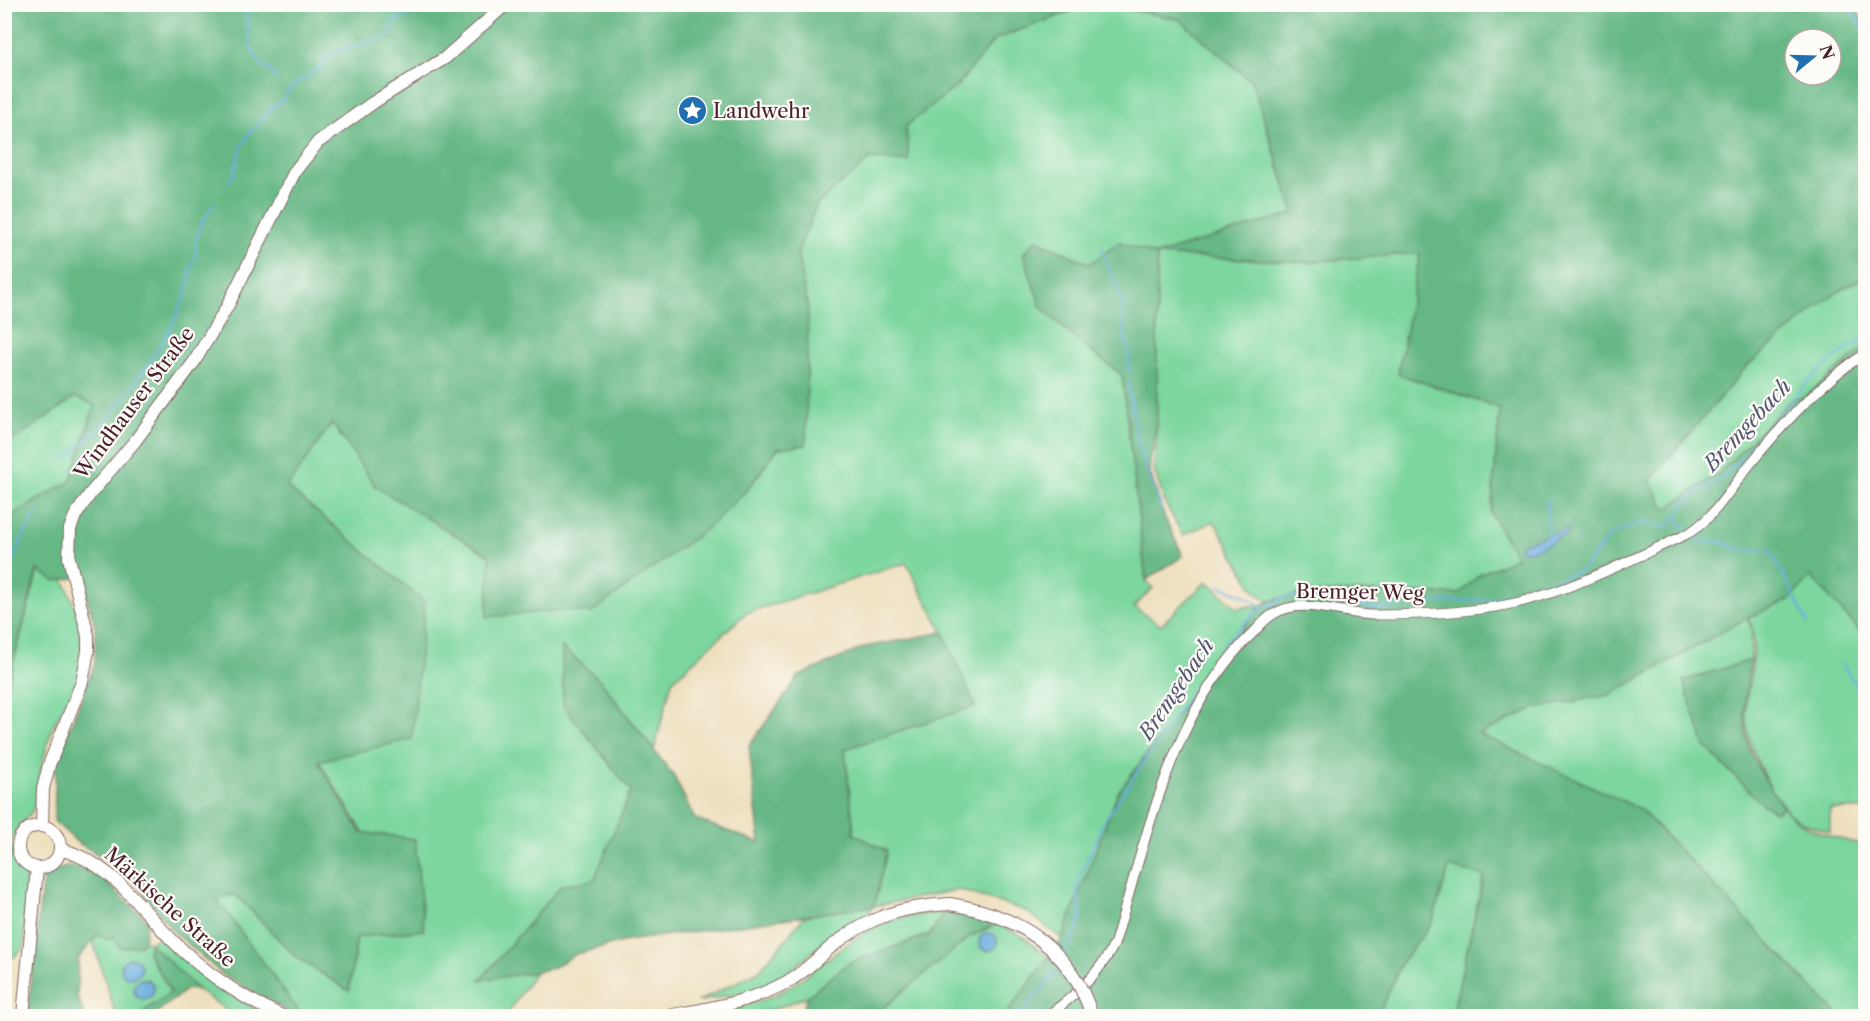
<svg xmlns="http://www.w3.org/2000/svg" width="1870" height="1021" font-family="'Libre Caslon Text',serif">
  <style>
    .green { fill: #7cd69d; stroke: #637a64; stroke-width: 1.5 }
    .forest { fill: #65b784; stroke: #586b58; stroke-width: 1.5; fill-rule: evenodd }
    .water { fill: #69aedf; stroke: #5a6685; stroke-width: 1.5 }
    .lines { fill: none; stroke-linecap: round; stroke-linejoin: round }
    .stream { stroke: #69aedf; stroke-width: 2 }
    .minor-casing { stroke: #83635f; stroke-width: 11 }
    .secondary-casing { stroke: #83635f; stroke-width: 14 }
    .minor { stroke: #fff; stroke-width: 9 }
    .secondary { stroke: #fff; stroke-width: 12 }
    .secondary-bridge-casing { stroke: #83635f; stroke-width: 14; stroke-linecap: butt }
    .secondary-bridge { stroke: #fff; stroke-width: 12 }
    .labels { text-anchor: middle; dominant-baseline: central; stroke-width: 4.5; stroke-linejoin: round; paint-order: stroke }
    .poi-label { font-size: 20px; fill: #4a1f2b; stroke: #fdfcf7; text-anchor: start }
    .street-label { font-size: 20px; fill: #4a1f2b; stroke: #fdfcf7 }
    .water-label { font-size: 21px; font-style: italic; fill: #565873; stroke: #fdfcf7 }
  </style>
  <rect width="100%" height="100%" fill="#fdfcf7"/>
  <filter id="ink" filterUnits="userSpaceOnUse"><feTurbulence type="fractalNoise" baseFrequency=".0167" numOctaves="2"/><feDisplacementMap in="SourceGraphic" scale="12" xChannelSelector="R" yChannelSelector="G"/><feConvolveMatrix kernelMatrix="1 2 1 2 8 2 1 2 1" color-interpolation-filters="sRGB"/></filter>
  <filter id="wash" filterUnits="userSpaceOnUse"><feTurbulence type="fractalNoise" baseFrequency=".008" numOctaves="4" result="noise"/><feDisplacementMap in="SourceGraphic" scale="24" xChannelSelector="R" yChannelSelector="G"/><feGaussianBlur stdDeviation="1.35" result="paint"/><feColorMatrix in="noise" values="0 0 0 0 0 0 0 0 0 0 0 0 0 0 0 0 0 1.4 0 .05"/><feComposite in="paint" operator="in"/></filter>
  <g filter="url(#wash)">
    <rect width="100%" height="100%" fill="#eee0bf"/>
    <g class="green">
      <path d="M1088 5H1105L1179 19 1252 82 1294 214 1158 255 1308 262 1420 253 1398 374 1500 408 1491 514 1517 558 1480 574 1459 594 1304 593 1269 601 1256 593 1214 521 1183 535 1166 505 1154 470 1157 420 1120 242 1090 264 1036 240 1041 307 1081 344 1122 375 1146 580 1153 588 1134 607 1161 625 1207 581 1237 608 1261 605 1118 792 1062 939 1026 911 959 890 874 906 869 912 833 936 780 978 755 990 697 1002 759 971 805 916 874 905 854 834 845 749 975 706 943 632 906 563 746 613 672 681 654 750 599 679 564 705 631 791 594 881 480 979 535 972 506 1016H302L216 899 235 894 296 957 349 991 357 937 424 930 318 760 412 739 424 603 287 487 332 422 490 556 567 610 591 613 747 490 778 448 808 309 797 253 817 204 906 126 957 86 995 39Z"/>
      <path d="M1865 276V347L1806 396 1792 399 1719 473 1666 509 1650 480 1746 367 1829 297Z"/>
      <path d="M75 397 95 404 71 481 10 516 5 539V446Z"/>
      <path d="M38 570 55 580 64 579 79 618 83 657 76 684 52 728 40 773 34 809 15 831 12 842 13 855 26 873 24 947 14 957 5 958V695Z"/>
      <path d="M1811 576 1865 637V809H1830V832C1816 827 1799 824 1789 813 1766 789 1742 736 1746 703 1749 674 1761 646 1748 617L1789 600Z"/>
      <path d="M1747 618 1752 630 1751 660 1683 681 1776 812 1783 806C1797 832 1839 837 1865 846V1016H1839L1640 809 1478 734 1535 708 1609 695Z"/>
      <path d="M1448 867 1484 875 1452 1016H1378L1401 963 1432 923Z"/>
      <path d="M944 912 930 934 849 963 808 996 757 1016H693C722 1010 754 1006 781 992 819 971 848 935 890 921 907 915 926 914 944 912Z"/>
      <path d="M997 924 1024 937 1048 958 1005 1016H882L884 1007 971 936Z"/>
      <path d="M97 934 114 937 120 948C128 948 139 945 144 940L150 943 161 935 204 976 267 1016H234L148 953 171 993 143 1012 146 1016H116L93 941Z"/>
    </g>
    <g class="forest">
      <path d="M5 5H1088L995 39 957 86 906 126 909 162 870 159 817 204 797 253 808 309 806 445 778 448 747 490 709 527 591 613 567 610 487 617 490 556 376 487 332 423 287 487 425 602 412 739 318 761 361 832 415 839 424 930 357 937 349 991 296 957 235 894 217 899 302 1016H295L223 975 172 930 135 883 108 860 78 843 54 821 56 765 95 663V625L81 577 55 581 37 570 5 695 4 539 10 516 71 481 95 405 75 397 5 446Z"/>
      <path d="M1105 5H1854L1866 28 1865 276 1829 297 1746 367 1650 480 1666 509 1719 473 1792 399 1806 396 1865 347V637L1811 576 1789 600 1748 617 1609 695 1535 708 1479 734 1640 809 1839 1016H1452L1484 876 1449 867 1432 923 1401 963 1378 1016H1005L1062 939 1118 792 1261 605C1300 584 1411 594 1459 594L1480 574 1517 558 1491 514 1500 408 1398 374 1420 253 1308 262 1157 255V420L1149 469 1164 516 1183 556 1146 580 1122 375 1081 344 1041 307 1023 254 1036 240 1089 264 1120 242 1156 255 1294 213 1252 82 1179 19ZM1795 39H1831V75H1795Z"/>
      <path d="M943 632 975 706 845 749 854 834 887 851 874 906 627 941 576 954 552 968 535 972 480 980 562 885 594 880 631 791 563 705 562 647 599 679 673 775 695 819 760 843 749 746 799 676 865 647Z"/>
      <path d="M1751 660C1739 727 1742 750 1783 806L1776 812 1763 805 1705 746 1683 681Z"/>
      <path d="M72 866 96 873 147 920 144 940 140 945 120 948 114 937 108 940 97 935 78 959 77 997 85 1016H27L43 877 58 869Z"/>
      <path d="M944 912 997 924 971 936 884 1007 882 1016H800L808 996 849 963 930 935Z"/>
      <path d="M150 943 198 990 187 989 152 1016H146L143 1012 171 992 148 952Z"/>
    </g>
    <g class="water">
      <path d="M1567 529 1569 531 1567 534C1554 539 1533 555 1520 550L1519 547 1524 543Z"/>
      <circle cx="988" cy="942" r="9"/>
      <circle cx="131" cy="968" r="10"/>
      <circle cx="144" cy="989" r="10"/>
    </g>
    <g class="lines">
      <g class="stream">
        <path d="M1847 4 1866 33"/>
        <path d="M247 9C247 28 248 52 263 66 269 71 274 71 276 80"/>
        <path d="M229 181 234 175 241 147 249 133 261 123 269 109 283 100 293 85 316 71 333 53 389 36 395 20 418 11 419 4"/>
        <path d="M1101 247 1122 301 1126 344 1129 352V372"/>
        <path d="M1128 382 1139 448 1162 510"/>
        <path d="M65 460C73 451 83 444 92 435 123 402 150 364 173 324 176 318 188 289 189 282 191 272 189 266 196 257 193 235 202 220 215 203"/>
        <path d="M1547 500 1548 535"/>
        <path d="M1677 519 1687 530"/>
        <path d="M1693 536 1697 541 1721 542 1743 551 1770 549 1808 623"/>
        <path d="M4 578 24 535 39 510"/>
        <path d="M1218 585 1247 597 1263 608"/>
        <path d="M1531 590 1582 570 1612 533 1642 523 1666 527C1681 517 1680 506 1693 496 1702 488 1715 485 1724 476 1775 430 1802 370 1866 338"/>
        <path d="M1841 663 1861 694 1866 697"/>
        <path d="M1064 955C1068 944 1080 929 1081 917 1081 903 1075 896 1079 880 1085 860 1097 844 1102 824L1224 644 1253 614 1283 598 1292 596 1380 609 1426 603 1485 600 1512 594"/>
        <path d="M1019 1016 1061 967"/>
      </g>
    </g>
  </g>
  <g filter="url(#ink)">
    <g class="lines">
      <defs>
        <path id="minor" d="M1047 1016C1075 996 1097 976 1114 945 1146 841 1172 709 1253 633 1259 627 1265 619 1272 615 1300 596 1341 614 1372 615 1420 615 1473 613 1520 602 1574 589 1632 559 1683 536 1712 523 1731 487 1751 463 1784 423 1822 381 1866 353"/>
        <g id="secondary">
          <circle cx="39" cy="847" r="21"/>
          <path d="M42 826 43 789 49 765 82 682 88 651V636L69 558 70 529 75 516 90 494 135 441 194 362 227 307 295 171 318 142 374 102 445 58 506 4"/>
          <path d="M60 849C112 863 137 905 173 941 204 972 242 998 282 1016"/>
          <path d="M23 1016 37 868"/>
          <path d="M668 1016C710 1008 754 1002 792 979 806 970 818 958 831 947 870 916 901 907 950 904"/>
        </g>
      </defs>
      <use href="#minor" class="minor-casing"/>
      <use href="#secondary" class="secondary-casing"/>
      <use href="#minor" class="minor"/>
      <use href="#secondary" class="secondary"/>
      <defs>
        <path id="secondary-bridge" d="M950 904C1018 915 1071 948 1092 1016"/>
      </defs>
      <use href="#secondary-bridge" class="secondary-bridge-casing"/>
      <use href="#secondary-bridge" class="secondary-bridge"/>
    </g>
  </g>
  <defs>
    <symbol id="sight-disc" viewBox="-11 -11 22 22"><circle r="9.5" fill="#1f6fb2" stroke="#fdfcf7"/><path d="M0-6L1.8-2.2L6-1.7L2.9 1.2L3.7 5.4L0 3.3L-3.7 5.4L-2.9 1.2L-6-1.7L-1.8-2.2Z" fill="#fff"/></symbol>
  </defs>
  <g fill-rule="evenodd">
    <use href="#sight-disc" x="676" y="94" width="33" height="33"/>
  </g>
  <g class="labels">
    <g class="poi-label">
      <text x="713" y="111">Landwehr</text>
    </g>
    <g class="street-label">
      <text transform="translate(134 403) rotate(-53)">Windhauser Straße</text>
      <text transform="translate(1360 592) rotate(1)">Bremger Weg</text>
      <text transform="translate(170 907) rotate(42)">Märkische Straße</text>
    </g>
    <g class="water-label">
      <text transform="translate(1747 425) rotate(-47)">Bremgebach</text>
      <text transform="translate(1176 689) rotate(-56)">Bremgebach</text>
    </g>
  </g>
  <rect width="1870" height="1021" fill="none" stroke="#fdfcf7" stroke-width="24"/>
  <g transform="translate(1813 57) rotate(71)"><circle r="28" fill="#fdfcf7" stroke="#b5a4a5" stroke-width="1.5"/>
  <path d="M0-4.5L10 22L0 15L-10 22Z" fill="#1f6fb2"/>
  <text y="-9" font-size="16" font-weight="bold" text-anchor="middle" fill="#4a1f2b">N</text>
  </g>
</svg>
